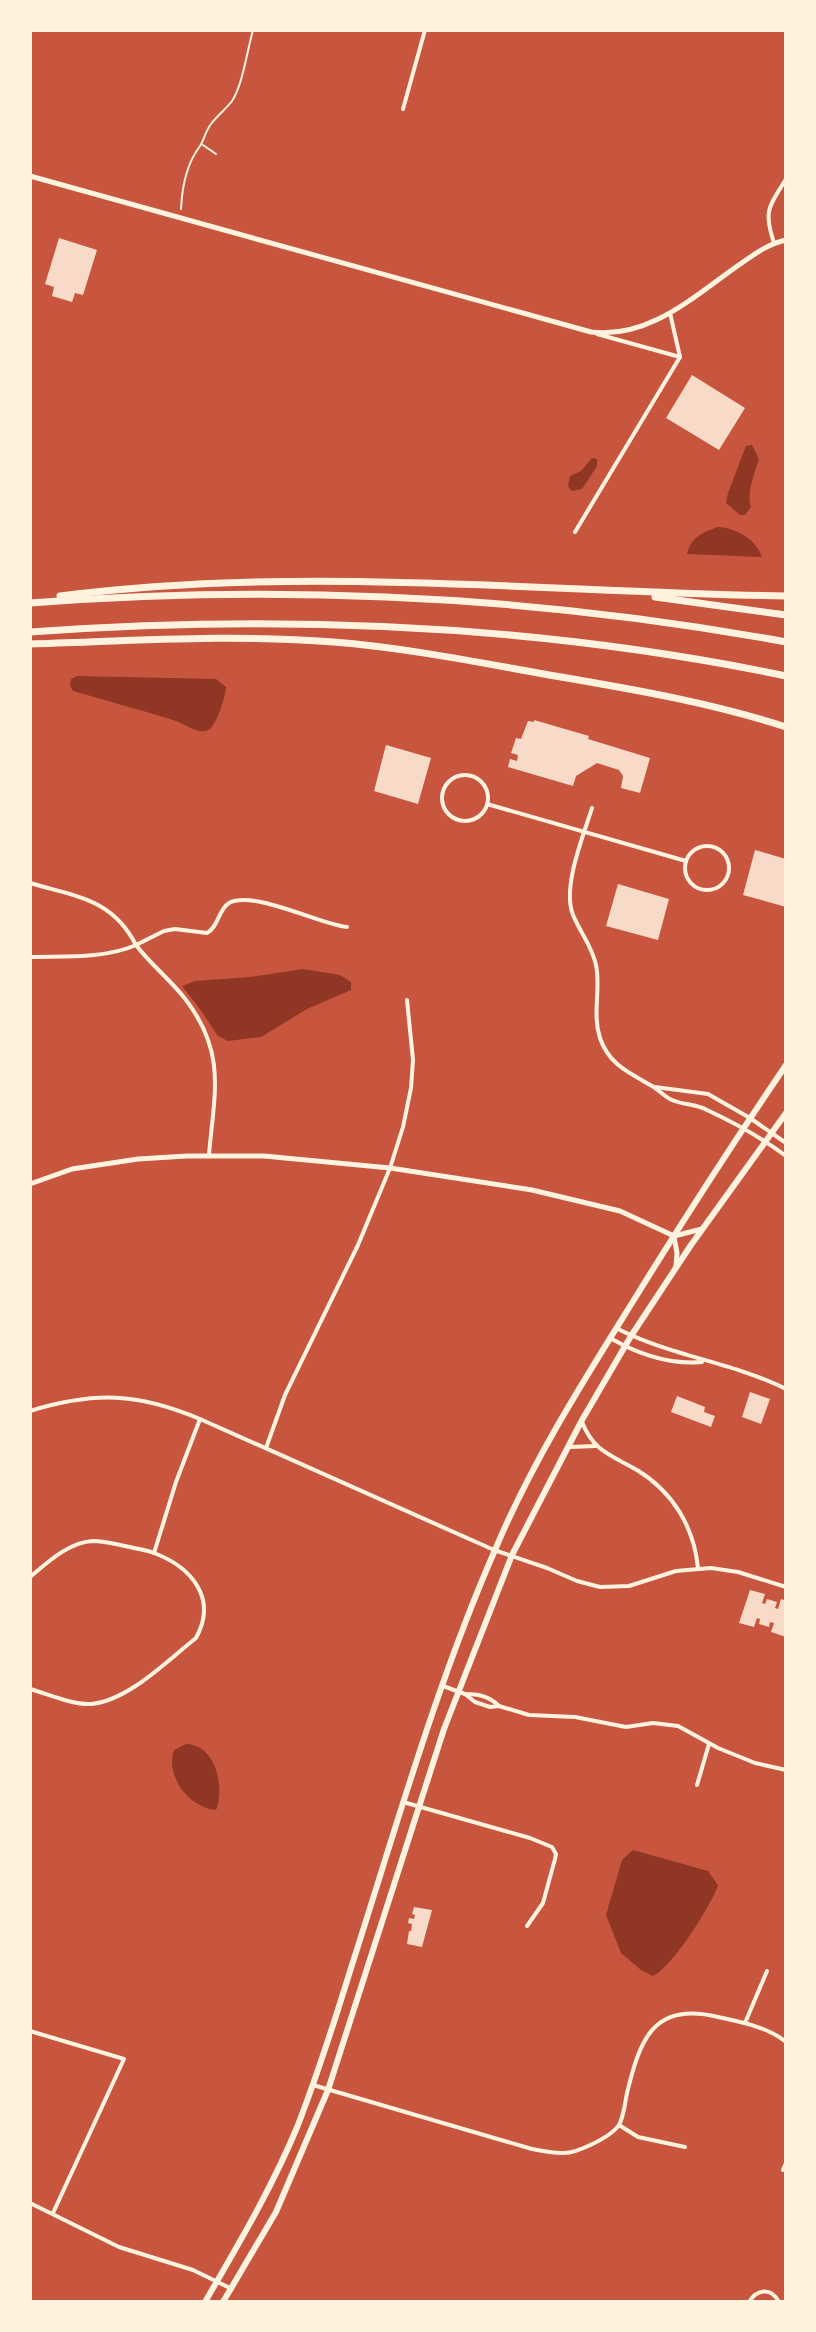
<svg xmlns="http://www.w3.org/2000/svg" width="816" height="2332" font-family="'DM Sans',sans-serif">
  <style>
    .water { fill: #8f3625 }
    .building { fill: #f7dbc8 }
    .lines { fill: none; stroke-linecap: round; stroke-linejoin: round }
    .path { stroke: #fff3e0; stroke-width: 2 }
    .minor { stroke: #fff3e0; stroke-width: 4 }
    .tertiary { stroke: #fff3e0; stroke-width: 5 }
    .primary { stroke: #fff3e0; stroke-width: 6 }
    .motorway { stroke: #fff3e0; stroke-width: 7 }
  </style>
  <rect width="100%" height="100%" fill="#c8553d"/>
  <g class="water">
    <path d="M752 445 759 459C755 473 746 492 751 507L745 515H740L726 503 728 493 746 446Z"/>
    <path d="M592 458 597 459V466L582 489 572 491 568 486 570 476 581 471Z"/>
    <path d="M718 527C736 528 756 539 762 557L687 554C691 537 702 533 718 527Z"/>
    <path d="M77 676 216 679 226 687C225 698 216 729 206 731 196 733 185 724 176 721 142 710 107 701 73 691L70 686 71 679Z"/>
    <path d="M303 969 340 975 351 982V990L307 1009 261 1037 228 1041 218 1036 200 1009 182 986 195 981 250 977Z"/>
    <path d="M186 1744C216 1745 225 1787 216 1810 189 1808 165 1776 174 1750Z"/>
    <path d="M633 1850 708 1871 718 1885C711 1906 672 1967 653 1976L641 1970 621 1953 606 1915 622 1860Z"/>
  </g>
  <g class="building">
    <path d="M59 238 97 250 83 295 75 293 72 302 52 296 54 287 45 284Z"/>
    <path d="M692 375 745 408 719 450 666 418Z"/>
    <path d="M534 720 589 736 588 739 650 758 640 793 621 788 623 776 619 770 597 763 576 776 573 786 508 767 510 759 517 761 518 755 511 753 516 738 521 739 528 721 534 722Z"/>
    <path d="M386 745 431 758 418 804 374 791Z"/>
    <path d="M755 850 786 859V907L743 895Z"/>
    <path d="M618 884 669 899 658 940 606 926Z"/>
    <path d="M750 1392 770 1399 761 1424 742 1417Z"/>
    <path d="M677 1396 705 1407 704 1412 715 1416 711 1427 671 1412Z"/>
    <path d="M750 1590 765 1594 762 1603 765 1604 767 1599 777 1602 775 1608 778 1609 781 1599 786 1601V1637L771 1632 774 1623 770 1622 769 1627 759 1624 760 1619 757 1618 754 1627 739 1623Z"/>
    <path d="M414 1907 432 1910 422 1947 407 1944 409 1931H411L412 1924 408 1923 409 1918 414 1919 415 1915 412 1914Z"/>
  </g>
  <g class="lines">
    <g class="path">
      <path d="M203 145 216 154"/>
      <path d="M181 209C182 187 187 163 200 146 204 140 205 132 211 124 217 116 226 109 232 101 243 84 247 51 253 30"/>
    </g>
    <g class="minor">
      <path d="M403 109 425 30"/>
      <path d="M774 243C763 210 769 207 786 179"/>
      <path d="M597 334 680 357"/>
      <path d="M575 532 680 357 670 313"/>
      <circle cx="465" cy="798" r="23"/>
      <path d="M487 804 686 861"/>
      <path d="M592 808C583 837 562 887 573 915 580 932 592 946 596 965 601 989 592 1014 600 1038 609 1065 630 1073 652 1086 659 1090 665 1097 672 1100 684 1105 696 1104 707 1110 735 1123 762 1138 786 1156"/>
      <circle cx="707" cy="868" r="22"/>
      <path d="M30 883C76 897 112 898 136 945 104 959 64 956 30 957"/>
      <path d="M655 1087 708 1094 750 1118 786 1143"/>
      <path d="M209 1155C214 1094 227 1054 186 1000 171 980 151 965 136 945L164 931 175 929 207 933C219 926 218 910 229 903 254 890 319 924 347 927"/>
      <path d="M616 1328C670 1356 732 1362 786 1389"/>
      <path d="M610 1338C638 1354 670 1365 702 1362"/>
      <path d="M30 1411C95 1391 138 1393 200 1419L494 1550 547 1568 577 1581 600 1587 629 1586 676 1571 711 1568 738 1572 786 1587"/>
      <path d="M582 1422C594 1452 611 1455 637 1470 673 1492 694 1527 698 1568"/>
      <path d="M570 1447 596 1446"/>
      <path d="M266 1448 285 1395 358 1245 390 1168 403 1127 411 1088 413 1060 407 1000"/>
      <path d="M154 1553 176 1482 200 1419"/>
      <path d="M30 1577C48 1562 69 1542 93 1541 105 1541 119 1545 130 1547 137 1549 146 1550 154 1553 191 1567 218 1598 196 1638 168 1660 128 1701 91 1704 72 1705 48 1694 30 1689"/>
      <path d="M443 1686 465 1694 475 1702 490 1707 499 1706 529 1715 575 1717 626 1727 653 1723 678 1726 718 1748 755 1763 786 1770"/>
      <path d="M465 1694C478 1694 489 1696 499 1706"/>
      <path d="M697 1785 709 1744"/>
      <path d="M403 1802 530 1838 552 1847 556 1854 555 1859 543 1903 527 1926"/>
      <path d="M745 2023 767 1971"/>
      <path d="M30 2031 124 2059 53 2213"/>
      <path d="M313 2085 532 2149C542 2151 552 2153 562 2153 576 2154 614 2136 620 2123 624 2114 625 2103 627 2093 640 2040 653 2001 718 2017 741 2022 768 2027 786 2042"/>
      <path d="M619 2125 638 2137 685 2147"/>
      <path d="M783 2170 786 2163"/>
      <path d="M30 2203 119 2247 193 2270 232 2289"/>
      <path d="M749 2302C757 2289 771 2287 779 2302"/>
    </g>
    <g class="tertiary">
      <path d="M30 176 591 332C648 339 692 298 736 267 752 256 767 244 786 240"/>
      <path d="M30 1184 72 1169 138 1159 187 1156H264L390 1168 532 1190 620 1211 674 1236 702 1229"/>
      <path d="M674 1237 677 1253 676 1266"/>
    </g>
    <g class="primary">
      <path d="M205 2302C238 2245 273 2186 298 2125 318 2073 335 2020 351 1968 396 1828 436 1685 495 1550 532 1462 582 1383 632 1303 682 1222 733 1143 786 1065"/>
      <path d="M223 2302 276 2212 328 2090 444 1729 512 1555 582 1420 631 1336 691 1245 786 1113"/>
    </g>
    <g class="motorway">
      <path d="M60 596C301 565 545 592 786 596"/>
      <path d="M655 597 786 615"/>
      <path d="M30 603C282 584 537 596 786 642"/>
      <path d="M30 632C283 614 537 624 786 676"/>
      <path d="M30 644C131 641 233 634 333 642 410 648 486 664 561 677 637 690 712 703 786 727"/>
    </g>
  </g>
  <rect width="816" height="2332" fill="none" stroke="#fff3e0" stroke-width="64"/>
</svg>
